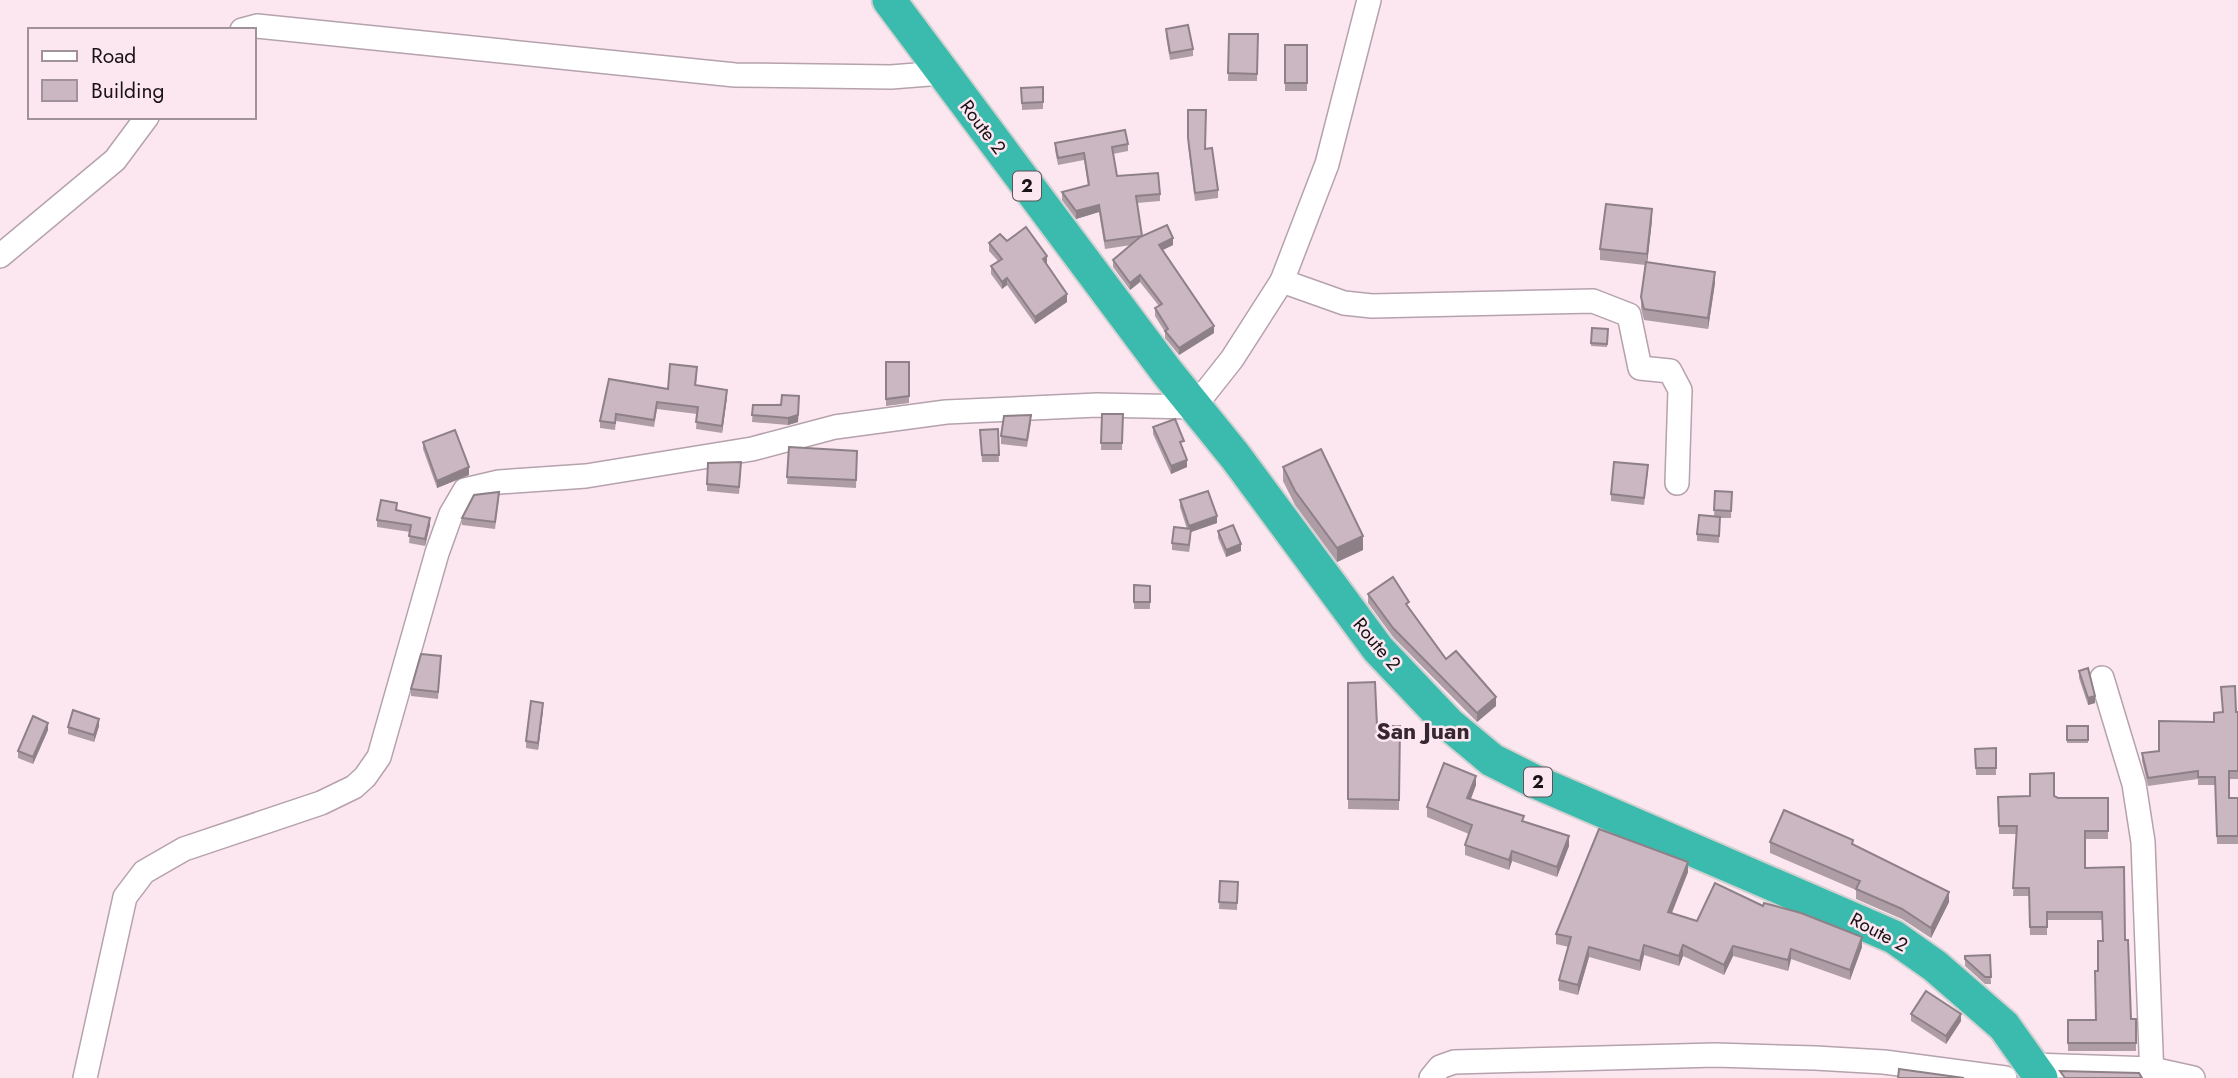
<svg xmlns="http://www.w3.org/2000/svg" width="2238" height="1078" font-family="Jost,sans-serif">
  <style>
    .lines { fill: none; stroke-linecap: round; stroke-linejoin: round }
    .minor-casing { stroke: #b5a2ac; stroke-width: 26 }
    .highway-casing { stroke: #d1d0d0; stroke-width: 37 }
    .minor { stroke: #fff; stroke-width: 23 }
    .highway { stroke: #3abbad; stroke-width: 33 }
    .wall { fill: #af9da6 }
    .shaded-wall { fill: #8e8087 }
    .building { fill: #cbb7c1; stroke: #8e8087; stroke-width: 2 }
    .labels { text-anchor: middle; dominant-baseline: central; stroke-width: 5; stroke-linejoin: round; paint-order: stroke }
    .shield { fill: #fce7f1; stroke: #5d5258; stroke-width: 2 }
    .shield-label { font-size: 18px; font-weight: bold; fill: #191216 }
    .street-label { font-size: 19px; fill: #191216; stroke: #fce7f1 }
    .quarter-label { font-size: 23px; font-weight: bold; fill: #36262f; stroke: #fce7f1 }
  </style>
  <rect width="100%" height="100%" fill="#fce7f1"/>
  <g class="lines">
    <defs>
      <g id="minor">
        <path d="M242 30 257 26 735 75 891 77 942 73"/>
        <path d="M0 256 115 160 147 117"/>
        <path d="M1282 281 1327 164 1369 0"/>
        <path d="M2102 678 2134 784 2143 842 2152 1078"/>
        <path d="M2032 1065 2152 1069 2193 1078"/>
        <path d="M85 1078 125 897 144 872 184 849 321 803 354 787 365 777 379 757 437 553 451 514 465 490 499 482 586 476 752 449 835 427 946 412 1097 405 1194 407 1232 359 1282 281 1344 303 1372 306 1593 301 1629 315 1640 368 1670 371 1680 390 1677 483"/>
        <path d="M1431 1078 1440 1067 1454 1062 1715 1055 1815 1058 1884 1062 2005 1078"/>
      </g>
      <path id="highway" d="M889 0 1167 372 1235 456 1378 649 1450 725 1492 760 1536 782 1894 937 1935 966 2004 1026 2041 1078"/>
    </defs>
    <use href="#minor" class="minor-casing"/>
    <use href="#highway" class="highway-casing"/>
    <use href="#minor" class="minor"/>
    <use href="#highway" class="highway"/>
  </g>
  <g class="wall">
    <path d="M1166 29 1193 49V56L1170 60 1166 36Z"/>
    <path d="M1229 34H1258L1257 81H1228Z"/>
    <rect x="1285" y="45" width="22" height="46"/>
    <path d="M1043 87V109L1022 110 1021 88Z"/>
    <path d="M1188 110 1205 149 1218 190V198L1195 201 1188 145Z"/>
    <path d="M1055 143 1128 144V151L1113 154 1117 176 1160 194V201L1137 203 1142 236 1173 245 1162 250 1214 333 1179 355 1165 338V332L1155 316V308L1159 306 1140 282 1130 290 1113 267V260L1131 245 1105 249 1099 212 1076 219 1062 200V192L1088 185 1084 160 1058 165 1055 150Z"/>
    <path d="M1652 220 1647 263 1715 283 1708 329 1644 320 1641 308V297L1645 265 1600 260V249Z"/>
    <path d="M1007 241 1047 263 1046 264 1067 302 1035 324 1007 285 1002 289 991 274V266L998 261 989 251V243Z"/>
    <path d="M1592 328 1608 329 1607 347 1591 346Z"/>
    <path d="M886 362H909V403L886 406Z"/>
    <path d="M697 374 696 385 727 397 722 433 696 429 697 414 657 409 654 427 616 421 615 430 600 428V421Z"/>
    <path d="M799 403 798 422 788 425 752 422 753 405Z"/>
    <path d="M1102 414H1123L1122 450H1101Z"/>
    <path d="M1031 422 1027 447 1001 444V436Z"/>
    <path d="M1153 427 1184 448H1182L1187 467 1171 474 1153 434Z"/>
    <path d="M998 429 999 462H982L980 430Z"/>
    <path d="M423 442 469 475 437 488 423 449Z"/>
    <path d="M789 447 857 451 856 488 787 484Z"/>
    <path d="M1283 467 1363 550 1337 562 1295 505 1283 481Z"/>
    <path d="M741 470 739 494 707 491V484Z"/>
    <path d="M1648 472 1644 505 1611 501V494Z"/>
    <path d="M1715 491 1732 492 1731 518H1720L1719 543 1697 541V534L1714 517Z"/>
    <path d="M499 499 495 529 462 525V518Z"/>
    <path d="M1180 500 1217 523 1191 532 1189 552 1172 550V543L1187 529 1180 507Z"/>
    <path d="M397 511 430 525 425 546 409 543 410 532 377 527V520Z"/>
    <path d="M1218 531 1241 551 1226 557 1218 538Z"/>
    <path d="M1134 585 1150 586V609H1134Z"/>
    <path d="M1368 594 1409 608 1446 659 1496 706 1477 722 1393 637 1368 603Z"/>
    <path d="M441 663 438 699 411 696V689Z"/>
    <path d="M2079 671 2095 703 2088 705 2079 678Z"/>
    <path d="M1348 683 1377 726H1400L1399 810 1348 809Z"/>
    <path d="M2221 687 2236 712H2238V779H2229V798H2238V844H2217L2215 785H2198V779L2148 786 2142 761V753L2159 751 2214 722 2223 712Z"/>
    <path d="M543 710 538 750 526 748V741Z"/>
    <path d="M99 726 94 742 68 734V727Z"/>
    <rect x="2067" y="726" width="21" height="17"/>
    <path d="M48 730 33 764 18 758V751Z"/>
    <path d="M1996 748V775H1976L1975 749Z"/>
    <path d="M1476 785 1471 799 1524 821 1569 846 1557 877 1512 861 1509 870 1465 855V845L1469 834 1427 817V807Z"/>
    <path d="M2054 796 2058 798H2108V839H2085V868L2125 940 2131 1019H2136V1051H2068V1020H2096L2098 971 2103 941 2102 920H2047V935H2030L2029 896H2013L2016 834H1999L1998 797Z"/>
    <path d="M1770 842 1853 845 1949 902 1931 938 1902 919 1856 899V890L1770 853Z"/>
    <path d="M1688 872 1671 913 1697 921 1763 906 1862 947 1850 980 1791 959 1788 971 1733 956 1724 975 1683 956 1679 966 1644 955 1640 971 1589 957 1578 995 1559 990V980L1569 947 1556 944V934Z"/>
    <path d="M1220 881 1238 882 1237 910 1219 909Z"/>
    <path d="M1990 955 1991 984H1985L1965 966V956Z"/>
    <path d="M1911 1014 1961 1021 1946 1044 1911 1021Z"/>
  </g>
  <g class="shaded-wall">
    <path d="M1099 205V212L1076 219V211Z"/>
    <path d="M1652 209V220L1647 265V254Z"/>
    <path d="M1173 238V245L1159 252V245Z"/>
    <path d="M1047 256V263L1043 266V259Z"/>
    <path d="M1715 272V283L1708 329V318Z"/>
    <path d="M1140 275V282L1130 290V283Z"/>
    <path d="M1007 278V285L1002 289V282Z"/>
    <path d="M1067 294V302L1035 324V317Z"/>
    <path d="M1214 326V333L1179 355V348Z"/>
    <path d="M727 390V397L722 433V426Z"/>
    <path d="M799 396 798 422 788 425V418Z"/>
    <path d="M1187 460V467L1171 474V466Z"/>
    <path d="M469 467V475L437 488V481Z"/>
    <path d="M1217 516V523L1191 532 1189 552V526Z"/>
    <path d="M430 518V525L425 546V539Z"/>
    <path d="M1363 536V550L1337 562V548Z"/>
    <path d="M1241 544V551L1226 557V550Z"/>
    <path d="M2095 696V703L2088 705V698Z"/>
    <path d="M1496 697V706L1477 722V713Z"/>
    <path d="M543 703V710L538 750V743Z"/>
    <path d="M99 719V726L94 742V735Z"/>
    <path d="M48 723V730L33 764V757Z"/>
    <path d="M1476 776V785L1467 808V798Z"/>
    <path d="M1569 836V846L1557 877V867Z"/>
    <path d="M1512 851V861L1509 870V860Z"/>
    <path d="M1688 862V872L1668 923V912Z"/>
    <path d="M1949 892V902L1931 938V928Z"/>
    <path d="M1862 937V947L1850 980V970Z"/>
    <path d="M1644 945V955L1640 971V961Z"/>
    <path d="M1683 945V956L1679 966V956Z"/>
    <path d="M1733 946V956L1724 975V965Z"/>
    <path d="M1589 947V957L1578 995V985Z"/>
    <path d="M1791 949V959L1788 971V960Z"/>
    <path d="M1961 1014V1021L1946 1044V1036Z"/>
  </g>
  <g class="building">
    <path d="M1188 25 1193 49 1170 53 1166 29Z"/>
    <path d="M1229 34H1258L1257 74 1228 73Z"/>
    <rect x="1285" y="45" width="22" height="38"/>
    <path d="M1043 87V102L1022 103 1021 88Z"/>
    <path d="M1188 110H1206L1205 149 1212 148 1218 190 1195 193 1188 138Z"/>
    <path d="M1125 130 1128 144 1112 147 1117 176 1158 173 1160 194 1136 196 1142 236 1105 241 1099 205 1076 211 1062 192 1089 185 1084 153 1058 158 1055 143Z"/>
    <path d="M1606 204 1652 209 1647 254 1600 249Z"/>
    <path d="M1167 225 1173 238 1159 245 1214 326 1179 348 1165 331 1168 329 1155 308 1162 304 1140 275 1130 283 1113 260 1140 237Z"/>
    <path d="M1026 227 1047 256 1043 259 1067 294 1035 317 1007 278 1002 282 991 266 1002 259 989 243 1000 234 1007 241Z"/>
    <path d="M1646 262 1715 272 1708 318 1644 309 1641 297Z"/>
    <path d="M1592 328 1608 329 1607 344 1591 343Z"/>
    <path d="M886 362H909V396L886 399Z"/>
    <path d="M670 364 697 367 695 385 727 390 722 426 696 422 698 407 657 402 654 420 616 414 615 423 600 421 609 379 668 389Z"/>
    <path d="M782 395 799 396 798 415 788 418 752 415 753 405H781Z"/>
    <path d="M1102 414H1123L1122 443H1101Z"/>
    <path d="M1031 415 1027 440 1001 436 1004 416Z"/>
    <path d="M1175 419 1184 441 1180 442 1187 460 1171 466 1153 427Z"/>
    <path d="M998 429 999 455H982L980 430Z"/>
    <path d="M455 430 469 467 437 481 423 442Z"/>
    <path d="M789 447 857 451 856 480 787 477Z"/>
    <path d="M1321 449 1363 536 1337 548 1295 491 1283 467Z"/>
    <path d="M741 462 739 487 707 484 708 463Z"/>
    <path d="M1614 462 1648 465 1644 498 1611 494Z"/>
    <path d="M1208 491 1217 516 1189 526 1180 500Z"/>
    <path d="M1715 491 1732 492 1731 511 1714 510Z"/>
    <path d="M499 492 495 522 462 518 474 495Z"/>
    <path d="M381 500 397 503 396 510 430 518 425 539 409 536 411 525 377 520Z"/>
    <path d="M1699 515 1720 517 1719 536 1697 534Z"/>
    <path d="M1233 525 1241 544 1226 550 1218 531Z"/>
    <path d="M1174 527 1191 529 1189 545 1172 543Z"/>
    <path d="M1393 577 1409 602 1406 604 1446 659 1456 651 1496 697 1477 713 1393 628 1368 594Z"/>
    <path d="M1134 585 1150 586V602H1134Z"/>
    <path d="M421 654 441 656 438 692 411 689Z"/>
    <path d="M2088 668 2095 696 2088 698 2079 671Z"/>
    <path d="M1375 682 1377 726H1400L1399 800 1348 799V683Z"/>
    <path d="M2235 686 2236 712H2238V771H2229V798H2238V836H2217L2215 777H2198V771L2148 778 2142 753 2159 751V721L2214 722V713L2223 712 2221 687Z"/>
    <path d="M531 701 543 703 538 743 526 741Z"/>
    <path d="M73 710 99 719 94 735 68 727Z"/>
    <path d="M33 716 48 723 33 757 18 751Z"/>
    <rect x="2067" y="726" width="21" height="14"/>
    <path d="M1996 748V768H1976L1975 749Z"/>
    <path d="M1444 763 1476 776 1467 798 1524 816 1522 821 1569 836 1557 867 1512 851 1509 860 1465 845 1472 825 1427 807Z"/>
    <path d="M2054 773V796L2058 798H2108V831H2085V868L2124 867 2125 940H2128L2131 1019H2136V1043H2068V1020H2096L2095 971H2098V941H2103L2102 912H2047V927H2030L2029 888H2013L2017 826H1999L1998 797 2030 796V774Z"/>
    <path d="M1784 810 1853 840 1852 844 1949 892 1931 928 1902 909 1856 889 1860 881 1770 842Z"/>
    <path d="M1599 829 1688 862 1668 912 1697 921 1715 883 1763 906 1764 903 1801 913 1862 937 1850 970 1791 949 1788 960 1733 946 1724 965 1683 945 1679 956 1644 945 1640 961 1589 947 1578 985 1559 980 1571 937 1556 934Z"/>
    <path d="M1220 881 1238 882 1237 903 1219 902Z"/>
    <path d="M1990 955 1991 977H1985L1965 959V956Z"/>
    <path d="M1926 991 1961 1014 1946 1036 1911 1014Z"/>
    <path d="M1899 1069 1964 1078H1898Z"/>
    <path d="M2060 1071 2139 1073 2142 1078H2065Z"/>
  </g>
  <g class="labels">
    <g class="shield">
      <rect x="1013" y="171.5" width="28" height="29" rx="5"/>
      <rect x="1524" y="767.5" width="28" height="29" rx="5"/>
    </g>
    <g class="shield-label">
      <text x="1027" y="186">2</text>
      <text x="1538" y="782">2</text>
    </g>
    <g class="street-label">
      <text transform="translate(983 127) rotate(53)">Route 2</text>
      <text transform="translate(1377 644) rotate(50)">Route 2</text>
      <text transform="translate(1879 932) rotate(28)">Route 2</text>
    </g>
    <g class="quarter-label">
      <text x="1423" y="731">San Juan</text>
    </g>
  </g>
  <rect x="28" y="28" width="228" height="91" fill="#fce7f1" stroke="#a19299" stroke-width="2"/>
  <rect x="42" y="51" width="35" height="10" fill="#ffffff" stroke="#a19299" stroke-width="2"/>
  <text x="91" y="63" font-size="21" fill="#191216">Road</text>
  <rect x="42" y="80" width="35" height="21" fill="#cbb7c1" stroke="#a19299" stroke-width="2"/>
  <text x="91" y="98" font-size="21" fill="#191216">Building</text>
</svg>
